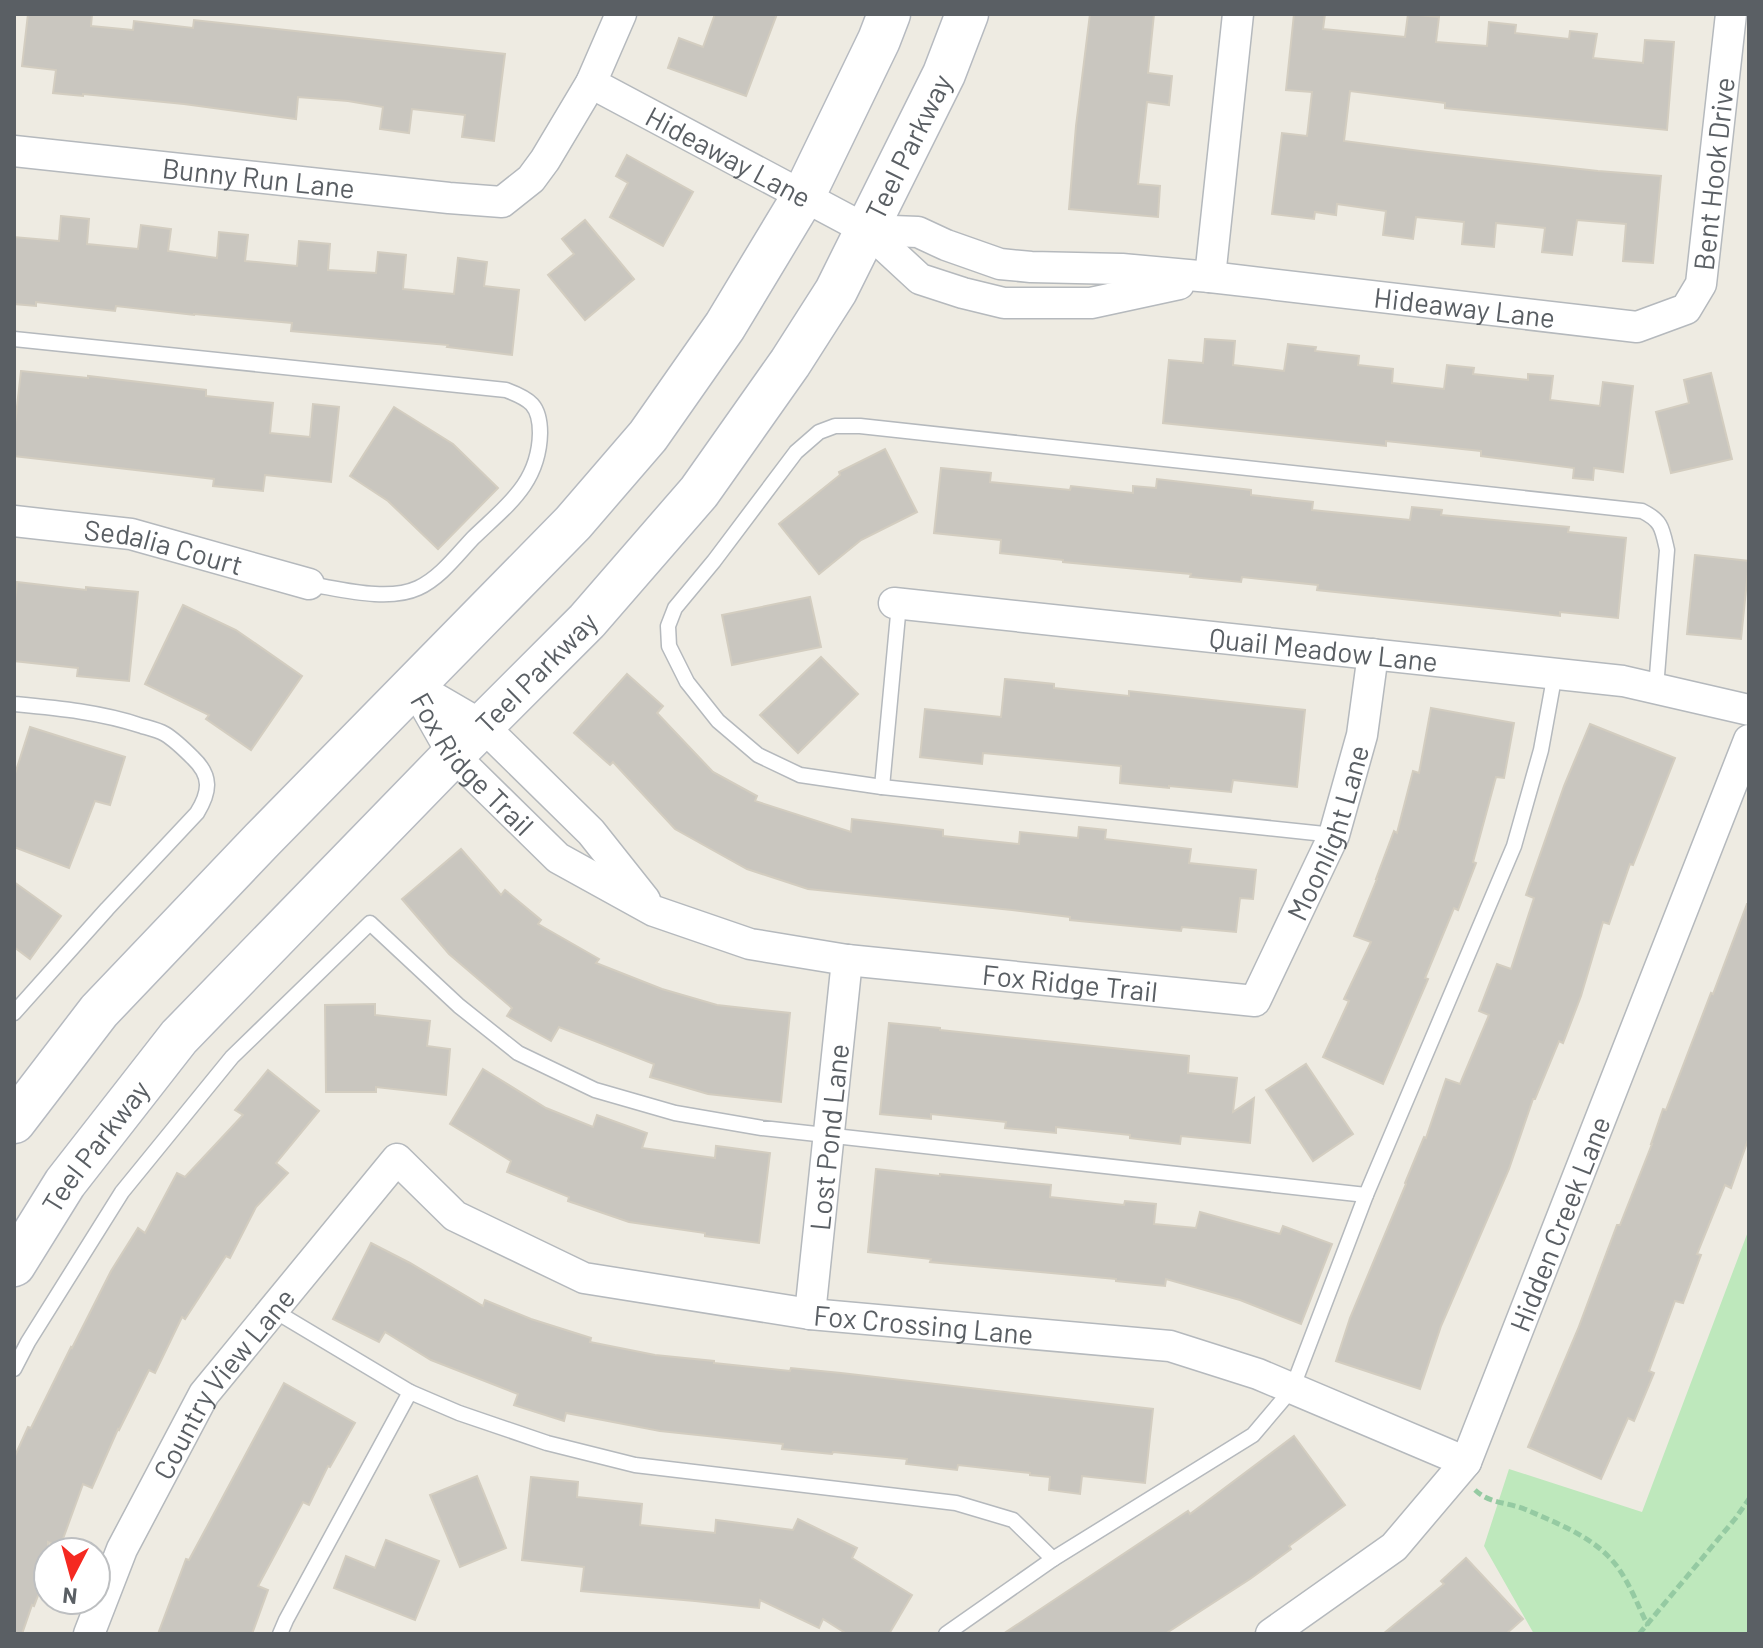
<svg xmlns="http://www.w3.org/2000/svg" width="1763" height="1648" font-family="Barlow,sans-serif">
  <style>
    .green { fill: #bee8bc }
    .building { fill: #c9c6bf; stroke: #d3cdc0; stroke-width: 2 }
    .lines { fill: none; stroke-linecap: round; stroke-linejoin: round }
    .lane-casing { stroke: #b5b9bd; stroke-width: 17 }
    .street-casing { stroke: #b5b9bd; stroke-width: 33 }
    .secondary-casing { stroke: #b6bac0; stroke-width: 45 }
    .path { stroke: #95caa2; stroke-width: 5; stroke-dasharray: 8 4; stroke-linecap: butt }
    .lane { stroke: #fff; stroke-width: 14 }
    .street { stroke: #fff; stroke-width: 30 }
    .secondary { stroke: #fff; stroke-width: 42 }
    .labels { text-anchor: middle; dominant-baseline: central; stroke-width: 8; stroke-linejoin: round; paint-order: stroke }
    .street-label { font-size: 28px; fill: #5a5f64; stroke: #fff }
  </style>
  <rect width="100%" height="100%" fill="#eeebe2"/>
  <path class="green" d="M1749 1229V1634H1534L1484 1546 1509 1469 1642 1512Z"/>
  <g class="building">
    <path d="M28 14H92L91 26 133 30 134 21 193 28 194 20 505 54 494 141 462 137 465 115 412 109 409 133 380 129 383 107 348 101 298 97 296 119 184 104 83 94V96L53 93 56 70 22 66Z"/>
    <path d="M715 14H777L746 96 668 68 679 38 703 47Z"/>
    <path d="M1090 14H1154L1148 73 1172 76 1169 105 1147 102 1138 184 1160 186 1158 217 1069 209 1076 126Z"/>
    <path d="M1294 14H1325L1323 29 1405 37 1408 14 1439 17 1436 42 1487 46 1489 22 1516 25 1515 33 1569 39 1570 31 1597 34 1593 58 1643 63 1645 40 1674 42 1667 130 1445 108V103L1350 91 1344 141 1428 152 1598 171 1661 176 1653 263 1623 261 1626 224 1577 220 1572 255 1542 252 1545 228 1496 223 1494 247 1462 244 1464 222 1416 217 1413 239 1383 235 1386 211 1337 204 1336 215 1315 212 1314 219 1272 214 1282 133 1307 136 1312 92 1286 90Z"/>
    <path d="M627 155 693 192 663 246 610 217 628 183 616 176Z"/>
    <path d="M61 216 89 219 87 244 138 249 141 225 171 229 168 251 217 258 219 232 248 235 245 261 297 266 299 241 330 244 328 270 376 273 378 252 406 255 403 289 454 294 458 258 487 262 484 286 519 290 512 355 447 347 448 345 291 331 292 323 194 314V315L116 306 115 311 36 302V306L14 304V237L59 241Z"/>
    <path d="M585 220 634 279 585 320 548 275 574 254 562 239Z"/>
    <path d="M1205 339 1235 341 1233 365 1284 371 1288 344 1316 347 1315 351 1359 356 1358 365 1393 369 1392 383 1444 389 1447 365 1474 368 1473 374 1528 380V374L1553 376 1550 400 1600 406 1603 382 1633 386 1623 472 1594 468 1593 480 1573 478 1574 468 1481 456V451L1386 441V446L1163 423 1169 360 1203 363Z"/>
    <path d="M21 371 88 378V376L206 390V396L273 403 270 433 310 437 313 404 339 407 331 482 265 475 263 491 213 486 214 479 14 456V433Z"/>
    <path d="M1711 373 1732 459 1671 473 1656 412 1689 403 1684 380Z"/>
    <path d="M394 407 453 444 498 488 438 549 388 501 350 476Z"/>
    <path d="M885 449 917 512 861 540 819 574 779 524 840 475 839 472Z"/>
    <path d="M941 468 991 473 990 482 1070 490 1071 486 1133 493V486L1156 488 1157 479 1251 490V495L1313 502 1312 510 1410 520 1412 507 1442 510 1441 515 1569 527 1568 532 1626 538 1618 618 1560 612V616L1508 610 1317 590 1318 585 1242 577 1241 582 1190 577 1191 574 1063 562V560L1000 553 1001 540 934 533Z"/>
    <path d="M1695 555 1749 561 1741 639 1687 634Z"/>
    <path d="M17 582 86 590V587L138 592 129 681 77 676 78 668 14 661V613Z"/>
    <path d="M810 597 821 647 732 665 722 615Z"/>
    <path d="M183 605 236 630 302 676 251 750 206 719 209 715 145 684Z"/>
    <path d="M821 657 858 694 798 753 760 715Z"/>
    <path d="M627 674 663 706 657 713 713 772 757 796 755 801 851 832 852 819 943 830V836L1019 844 1020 832 1078 838 1079 827 1106 830 1105 839 1191 849 1189 863 1256 870 1253 899 1240 898 1236 932 1182 927 1181 931 1070 920V917L1012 910 808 889 747 869 675 829 613 762 610 765 574 733Z"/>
    <path d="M1005 679 1054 684V688L1129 696V691L1305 710 1297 787 1233 780 1231 792 1169 786V788L1120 783 1121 766 983 753 982 764 920 757 925 709 1001 717Z"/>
    <path d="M1431 708 1514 723 1504 778 1496 777 1473 862 1476 863 1458 910 1454 908 1425 978 1428 979 1383 1084 1323 1057 1349 1001 1344 999 1371 942 1354 936 1377 879H1376L1394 831 1397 833 1413 771 1419 773Z"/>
    <path d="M1590 724 1675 758 1633 865 1630 864 1609 924 1603 922 1581 996 1563 1043 1559 1041 1535 1099H1533L1509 1169 1441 1326 1420 1389 1336 1361 1350 1318 1406 1184 1405 1183 1424 1137 1426 1138 1446 1079 1460 1084 1489 1015 1479 1011 1497 964 1511 969 1534 898 1526 895 1564 786Z"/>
    <path d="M30 727 125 757 110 805 95 801 69 868 14 847V777Z"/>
    <path d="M461 849 501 895 505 890 541 920 538 924 599 959 596 963 662 989 717 1005 790 1013 781 1102 708 1094 650 1077 654 1064 559 1027 551 1041 507 1016 512 1008 449 954 402 899Z"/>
    <path d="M14 882 61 916 30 959 14 947Z"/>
    <path d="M1747 904H1749V1137L1731 1188 1725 1185 1697 1254 1701 1255 1683 1303 1675 1301 1649 1371 1654 1373 1634 1421 1628 1418 1601 1479 1528 1447 1578 1329 1617 1225H1620L1652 1144H1651L1663 1109 1666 1110 1711 993 1713 994Z"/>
    <path d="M375 1004V1015L430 1021 427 1046 450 1049 446 1095 376 1087V1092H326L325 1005Z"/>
    <path d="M889 1023 940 1028V1030L1189 1056 1188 1073 1237 1078 1233 1112 1254 1098 1250 1143 1181 1136 1180 1144 1130 1138V1135L1056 1127V1133L1005 1128 1006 1122 931 1114V1119L880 1114Z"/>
    <path d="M1306 1064 1353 1134 1313 1161 1266 1090Z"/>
    <path d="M483 1069 546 1108 593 1127 597 1115 647 1133 642 1148 715 1158 716 1146 770 1153 759 1243 705 1236V1233L629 1222 568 1201 569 1197 507 1172 511 1161 450 1124Z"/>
    <path d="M268 1070 319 1111 276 1163 288 1173 256 1207 230 1258 226 1256 185 1319 182 1317 155 1373 149 1370 119 1430 118 1429 92 1488 83 1484 60 1547 48 1542V1569L34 1606 32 1605 22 1634H14V1458L28 1427 31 1428 71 1347 72 1348 111 1271 138 1228 145 1233 177 1173 185 1177 243 1115 235 1110Z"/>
    <path d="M876 1169 940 1176V1174L1051 1185 1050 1197 1124 1205 1125 1201 1156 1204 1154 1224 1196 1228 1200 1212 1280 1234 1283 1226 1332 1244 1301 1324 1240 1300 1166 1279 1165 1286 1116 1281V1279L930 1262 931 1259 868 1252Z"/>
    <path d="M371 1243 410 1263 483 1306 485 1300 531 1319 591 1338 590 1342 655 1355 714 1361V1363L790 1371 791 1368 841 1373 1153 1409 1145 1483 1082 1476 1080 1494 1049 1490 1050 1477 1030 1475V1473L958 1465 957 1470 906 1464 907 1459 833 1452 832 1454 782 1449 783 1444 660 1431 566 1413 564 1421 514 1405 518 1394 431 1360 385 1332 379 1342 333 1319Z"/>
    <path d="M284 1383 355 1423 330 1467 328 1466 309 1505 303 1502 258 1586 268 1590 252 1634H158L186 1559 189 1560Z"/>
    <path d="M1294 1436 1345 1505 1289 1546 1291 1549 1250 1579 1165 1634H1003L1188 1511 1190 1514Z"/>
    <path d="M477 1476 506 1548 460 1567 430 1495Z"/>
    <path d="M531 1477 578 1482 577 1497 642 1504 640 1525 715 1533 716 1520 793 1530 798 1519 857 1548 852 1558 912 1595 889 1634H847L823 1619 819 1628 760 1600 759 1608 695 1601 581 1591 584 1567 522 1560Z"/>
    <path d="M386 1540 439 1561 415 1620 334 1588 346 1556 375 1568Z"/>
    <path d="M1466 1558 1523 1619 1506 1634H1383L1444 1584 1441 1581Z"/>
  </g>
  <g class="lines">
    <defs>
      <g id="lane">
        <path d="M14 339 506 390C530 399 540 405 540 433 539 484 506 506 473 538 457 555 440 578 418 588 388 602 341 589 309 584"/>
        <path d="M899 604 882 787 1334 835"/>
        <path d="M14 704C56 708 101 712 142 726 149 728 158 730 165 734 175 740 185 750 193 758 212 776 210 792 197 813L107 909 14 1013"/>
        <path d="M882 787 800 775 758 755 718 721 687 682 669 646 668 626 675 608 714 561 796 452 819 432 835 426H860L1642 511C1662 521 1662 528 1667 550L1656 688"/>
        <path d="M273 1310 410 1392 459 1413 547 1443 635 1465 956 1503 1013 1520 1053 1559"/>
        <path d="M14 1369 28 1342 122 1192 232 1057 370 923 459 1006 518 1053 595 1090 675 1113 762 1128 1366 1195"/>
        <path d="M280 1634 286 1620 410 1392"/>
        <path d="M946 1634 1053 1559 1253 1435 1292 1389 1366 1195 1514 846 1541 750 1555 673"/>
      </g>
      <g id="street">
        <path id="s1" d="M591 83 867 230 920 279 963 293 1004 303H1091L1179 284"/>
        <path id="s2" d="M14 151 449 198 502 202 531 179 545 160 591 83 621 14"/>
        <path id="s3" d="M867 230 918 232 946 245 1000 264 1031 267 1122 269 1210 277 1637 327 1686 309 1701 284 1731 14"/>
        <path d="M1210 277 1238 14"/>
        <path id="s4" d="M14 521 131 534 309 584"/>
        <path id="s5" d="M894 603 1623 681 1749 710"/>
        <path id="s6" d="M414 686 453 755 558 858 654 911 750 944 847 960 1255 1001 1334 835 1362 735 1373 654"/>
        <path d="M416 687 483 726 591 832 645 900"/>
        <path id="s7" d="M810 1314 847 960"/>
        <path id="s8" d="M89 1634 122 1549 204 1394 397 1159 455 1216 584 1278 810 1314 1170 1346 1258 1374 1466 1462"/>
        <path id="s9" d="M1271 1634 1394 1547 1466 1462 1749 740"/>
      </g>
      <g id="secondary">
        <path d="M14 1122 99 1011 262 840 573 523 648 436 725 326 804 195 879 40 889 14"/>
        <path id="s10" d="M14 1265 65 1183 179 1037 453 755 587 621 699 492 790 363 836 291 944 74 967 14"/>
      </g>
    </defs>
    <use href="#lane" class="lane-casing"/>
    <use href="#street" class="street-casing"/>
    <use href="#secondary" class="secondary-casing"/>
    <g class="path">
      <path d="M1475 1490C1490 1504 1508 1502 1527 1510 1554 1522 1586 1534 1608 1556 1626 1573 1637 1604 1648 1626"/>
      <path d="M1639 1634 1735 1519 1749 1499"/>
    </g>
    <use href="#lane" class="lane"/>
    <use href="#street" class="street"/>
    <use href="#secondary" class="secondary"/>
  </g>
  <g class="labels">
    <g class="street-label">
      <text stroke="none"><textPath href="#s10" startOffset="1440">Teel Parkway</textPath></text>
      <text stroke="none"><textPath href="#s1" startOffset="156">Hideaway Lane</textPath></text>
      <text stroke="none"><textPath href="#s3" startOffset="972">Bent Hook Drive</textPath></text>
      <text stroke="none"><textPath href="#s2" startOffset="246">Bunny Run Lane</textPath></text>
      <text stroke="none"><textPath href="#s3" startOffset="606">Hideaway Lane</textPath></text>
      <text stroke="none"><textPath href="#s4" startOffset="152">Sedalia Court</textPath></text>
      <text stroke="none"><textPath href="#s5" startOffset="432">Quail Meadow Lane</textPath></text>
      <text stroke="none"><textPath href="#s10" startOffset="792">Teel Parkway</textPath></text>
      <text stroke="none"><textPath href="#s6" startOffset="98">Fox Ridge Trail</textPath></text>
      <text stroke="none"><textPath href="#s6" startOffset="1130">Moonlight Lane</textPath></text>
      <text stroke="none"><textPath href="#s6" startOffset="760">Fox Ridge Trail</textPath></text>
      <text stroke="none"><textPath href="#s7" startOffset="178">Lost Pond Lane</textPath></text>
      <text stroke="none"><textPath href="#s10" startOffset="144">Teel Parkway</textPath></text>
      <text stroke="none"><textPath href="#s9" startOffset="518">Hidden Creek Lane</textPath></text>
      <text stroke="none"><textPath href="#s8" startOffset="1138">Fox Crossing Lane</textPath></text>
      <text stroke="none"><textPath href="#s8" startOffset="286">Country View Lane</textPath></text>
    </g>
  </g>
  <rect width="1763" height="1648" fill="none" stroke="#5a5f64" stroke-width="32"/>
  <g transform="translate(72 1576) rotate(186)"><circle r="38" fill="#ffffff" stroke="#bdbfc1" stroke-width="2"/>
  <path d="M0-6L14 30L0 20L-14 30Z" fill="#f52921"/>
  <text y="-12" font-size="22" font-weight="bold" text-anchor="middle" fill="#5a5f64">N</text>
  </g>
</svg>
